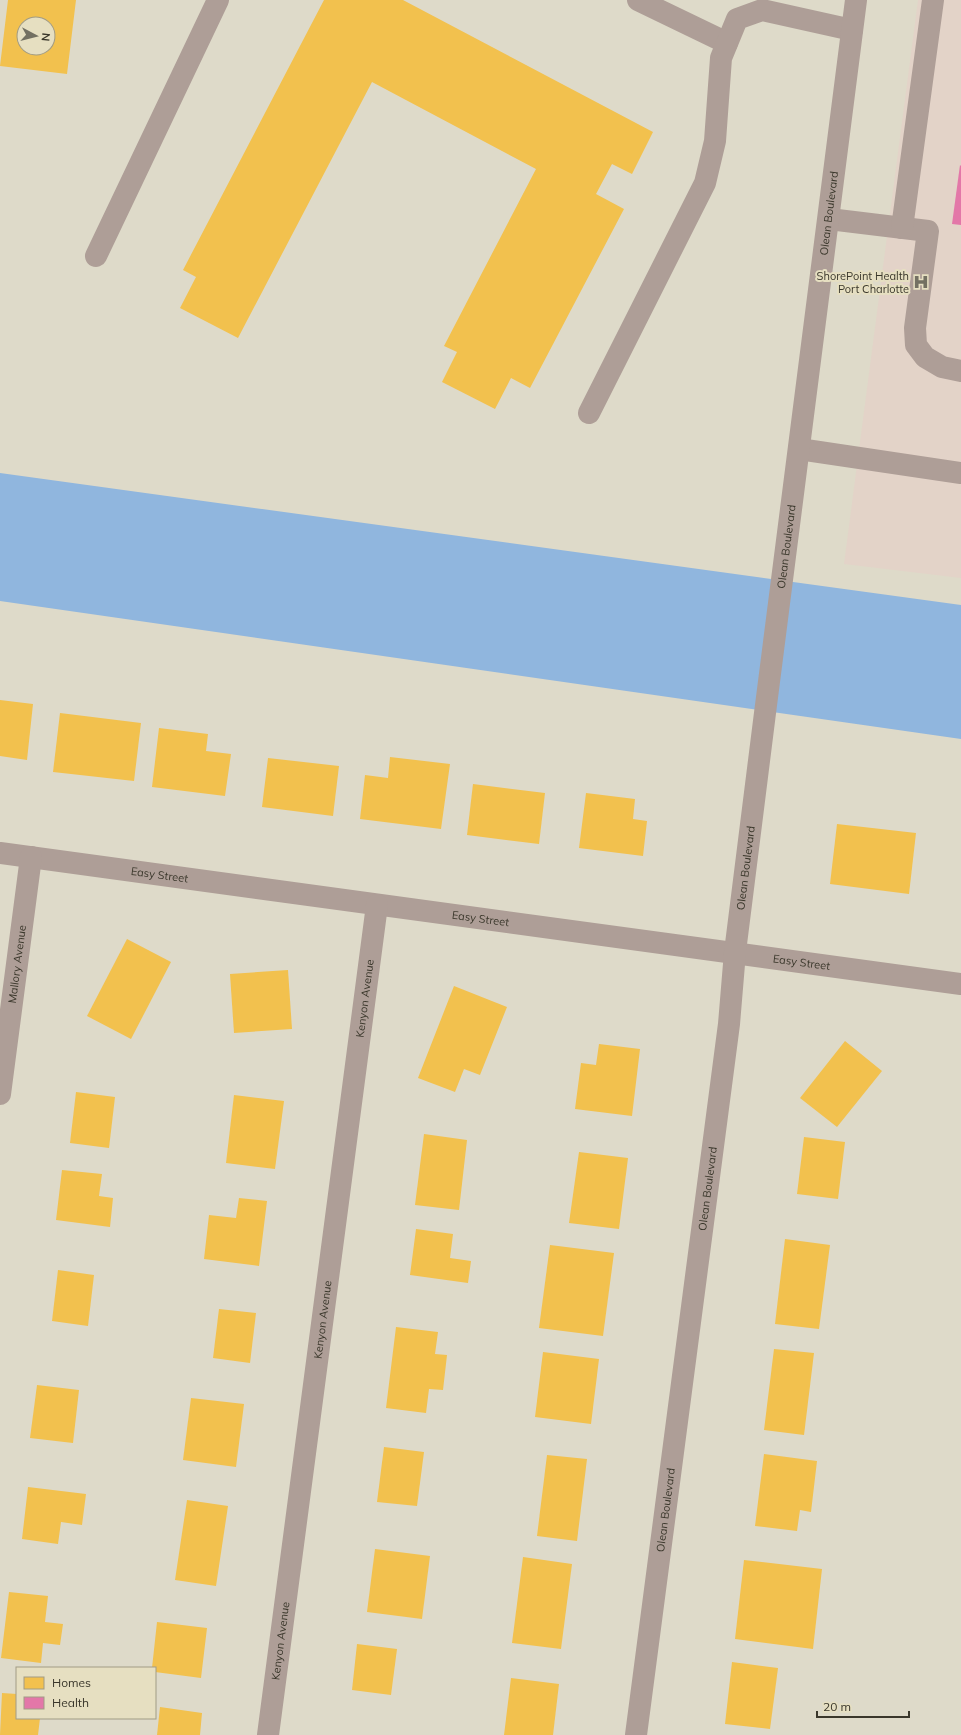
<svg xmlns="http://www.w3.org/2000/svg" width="961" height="1735" font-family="Mulish,sans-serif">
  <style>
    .medical { fill: #e3d3c8 }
    .water { fill: #90b6de }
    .homes { fill: #f2c14e; fill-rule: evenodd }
    .health { fill: #e377a8 }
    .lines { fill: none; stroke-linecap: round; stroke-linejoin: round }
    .minor { stroke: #ae9e97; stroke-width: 22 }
    .labels { text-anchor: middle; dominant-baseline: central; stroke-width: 4; stroke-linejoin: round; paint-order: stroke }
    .street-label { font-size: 11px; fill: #3a372b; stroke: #e6dfc1 }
    .poi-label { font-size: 11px; fill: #3a372b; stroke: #e6dfc1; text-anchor: end }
  </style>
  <rect width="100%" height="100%" fill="#dedac9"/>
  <path class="medical" d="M918 0H961V578L844 564Z"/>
  <path class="water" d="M0 473 961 605V739L0 601Z"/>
  <g class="homes">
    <path d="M8 0H76L67 74 0 66ZM24 24H48V48H24Z"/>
    <path d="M324 0H403L653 132 632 174 612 164 596 194 624 209 530 388 511 378 495 409 442 382 457 352 444 346 536 169 372 82 238 338 180 308 196 277 183 270Z"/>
    <path d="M0 700 33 704 27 760 0 756Z"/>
    <path d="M60 713 141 723 134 781 53 772Z"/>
    <path d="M159 728 208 734 206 751 231 754 225 796 152 787Z"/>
    <path d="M390 757 450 764 441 829 360 819 365 775 388 778Z"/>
    <path d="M268 758 339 766 333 816 262 807Z"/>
    <path d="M473 784 545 793 539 844 467 835Z"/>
    <path d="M586 793 635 799 633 819 647 821 643 856 579 848Z"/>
    <path d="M837 824 916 833 909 894 830 884Z"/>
    <path d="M127 939 171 962 131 1039 87 1016Z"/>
    <path d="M288 970 292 1029 234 1033 230 974Z"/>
    <path d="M454 986 507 1007 480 1075 464 1069 455 1092 418 1078Z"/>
    <path d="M845 1041 882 1071 837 1127 800 1098Z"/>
    <path d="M599 1044 640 1049 632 1116 575 1109 581 1063 596 1065Z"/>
    <path d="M76 1092 115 1097 109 1148 70 1143Z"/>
    <path d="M234 1095 284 1101 275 1169 226 1163Z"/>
    <path d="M424 1134 467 1140 459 1210 415 1205Z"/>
    <path d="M804 1137 845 1142 838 1199 797 1194Z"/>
    <path d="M579 1152 628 1158 619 1229 569 1223Z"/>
    <path d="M62 1170 102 1174 99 1196 113 1198 110 1227 56 1220Z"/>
    <path d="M239 1198 267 1201 259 1266 204 1259 209 1215 236 1218Z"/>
    <path d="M416 1229 453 1234 450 1258 471 1261 468 1283 410 1275Z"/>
    <path d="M785 1239 830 1245 819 1329 775 1324Z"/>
    <path d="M550 1245 614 1253 603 1336 539 1328Z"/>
    <path d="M58 1270 94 1275 88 1326 52 1321Z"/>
    <path d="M219 1309 256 1313 250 1363 213 1358Z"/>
    <path d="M396 1327 438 1332 435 1354 447 1355 443 1390 429 1389 426 1413 386 1408Z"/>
    <path d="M774 1349 814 1353 804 1435 764 1430Z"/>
    <path d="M543 1352 599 1359 591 1424 535 1417Z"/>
    <path d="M37 1385 79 1390 73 1443 30 1438Z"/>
    <path d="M191 1398 244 1404 236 1467 183 1460Z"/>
    <path d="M384 1447 424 1452 417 1506 377 1502Z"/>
    <path d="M764 1454 817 1461 811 1512 800 1510 797 1531 755 1526Z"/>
    <path d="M547 1455 587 1459 577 1541 537 1536Z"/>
    <path d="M28 1487 86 1494 82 1525 61 1522 58 1544 22 1539Z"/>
    <path d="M187 1500 228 1506 216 1586 175 1580Z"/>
    <path d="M375 1549 430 1556 422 1619 367 1612Z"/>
    <path d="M523 1557 572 1564 561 1649 512 1643Z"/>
    <path d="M744 1560 822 1569 813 1649 735 1639Z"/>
    <path d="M9 1592 48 1596 45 1622 63 1624 60 1645 43 1643 41 1663 1 1658Z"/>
    <path d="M157 1622 207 1628 201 1678 155 1672V1668H152Z"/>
    <path d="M357 1644 397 1649 391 1695 352 1690Z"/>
    <path d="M732 1662 778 1668 770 1729 725 1724Z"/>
    <path d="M511 1678 559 1684 553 1735H504Z"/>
    <path d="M2 1693 17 1694V1718H40L38 1735H0Z"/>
    <path d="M160 1707 202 1713 200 1735H157Z"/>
  </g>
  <path class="health" d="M960 165 961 166V225L952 224Z"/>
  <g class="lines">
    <g class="minor">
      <path d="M638 0 727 43"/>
      <path d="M829 219 928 231 915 328 916 345 925 357 942 367 961 371"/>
      <path d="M902 228 933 0"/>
      <path d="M96 256 218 0"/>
      <path d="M589 413 705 183 715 141 721 58 737 19 762 10 852 30"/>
      <path d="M799 449 961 473"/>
      <path id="s1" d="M0 853 961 984"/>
      <path id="s2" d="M0 1094 31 857"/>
      <path id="s3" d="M268 1735 377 905"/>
      <path id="s4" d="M636 1735 729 1024 735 952 765 713 856 0"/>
    </g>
  </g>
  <defs>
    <symbol id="hospital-bare" viewBox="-9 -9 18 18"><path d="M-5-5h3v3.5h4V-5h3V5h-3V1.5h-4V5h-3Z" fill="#737062" stroke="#e6dfc1" stroke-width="2.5" paint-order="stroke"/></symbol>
  </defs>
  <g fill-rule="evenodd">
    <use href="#hospital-bare" x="910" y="271" width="22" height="22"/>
  </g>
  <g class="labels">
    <g class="street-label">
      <text stroke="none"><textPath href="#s4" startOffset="1534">Olean Boulevard</textPath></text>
      <text stroke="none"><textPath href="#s4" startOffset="1198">Olean Boulevard</textPath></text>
      <text stroke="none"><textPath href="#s4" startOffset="874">Olean Boulevard</textPath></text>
      <text stroke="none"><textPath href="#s1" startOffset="161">Easy Street</textPath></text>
      <text stroke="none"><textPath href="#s1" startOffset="485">Easy Street</textPath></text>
      <text stroke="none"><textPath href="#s1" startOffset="809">Easy Street</textPath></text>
      <text stroke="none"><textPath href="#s2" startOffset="131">Mallory Avenue</textPath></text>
      <text stroke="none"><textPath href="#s3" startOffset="743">Kenyon Avenue</textPath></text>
      <text stroke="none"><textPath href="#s4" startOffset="551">Olean Boulevard</textPath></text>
      <text stroke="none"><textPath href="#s3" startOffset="419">Kenyon Avenue</textPath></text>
      <text stroke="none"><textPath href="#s4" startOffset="227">Olean Boulevard</textPath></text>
      <text stroke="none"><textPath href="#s3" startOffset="95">Kenyon Avenue</textPath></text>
    </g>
    <g class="poi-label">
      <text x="909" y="276">ShorePoint Health<tspan x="909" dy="13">Port Charlotte</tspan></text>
    </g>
  </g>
  <rect x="16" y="1667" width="140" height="52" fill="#e6dfc1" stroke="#a19c85"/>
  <rect x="24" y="1677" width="20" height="12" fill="#f2c14e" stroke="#a19c85"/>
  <text x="52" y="1687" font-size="12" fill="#3a372b">Homes</text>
  <rect x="24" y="1697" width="20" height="12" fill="#e377a8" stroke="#a19c85"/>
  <text x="52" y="1707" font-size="12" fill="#3a372b">Health</text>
  <g transform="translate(36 36) rotate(97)"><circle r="19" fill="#e6dfc1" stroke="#a19c85"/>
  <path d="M0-3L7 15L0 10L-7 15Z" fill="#737062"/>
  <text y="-6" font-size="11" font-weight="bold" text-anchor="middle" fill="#3a372b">N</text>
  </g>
  <path d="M817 1711v6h92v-6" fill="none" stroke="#3a372b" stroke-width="2"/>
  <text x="823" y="1711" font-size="12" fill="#3a372b" stroke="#e6dfc1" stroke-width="3" paint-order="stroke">20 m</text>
</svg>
